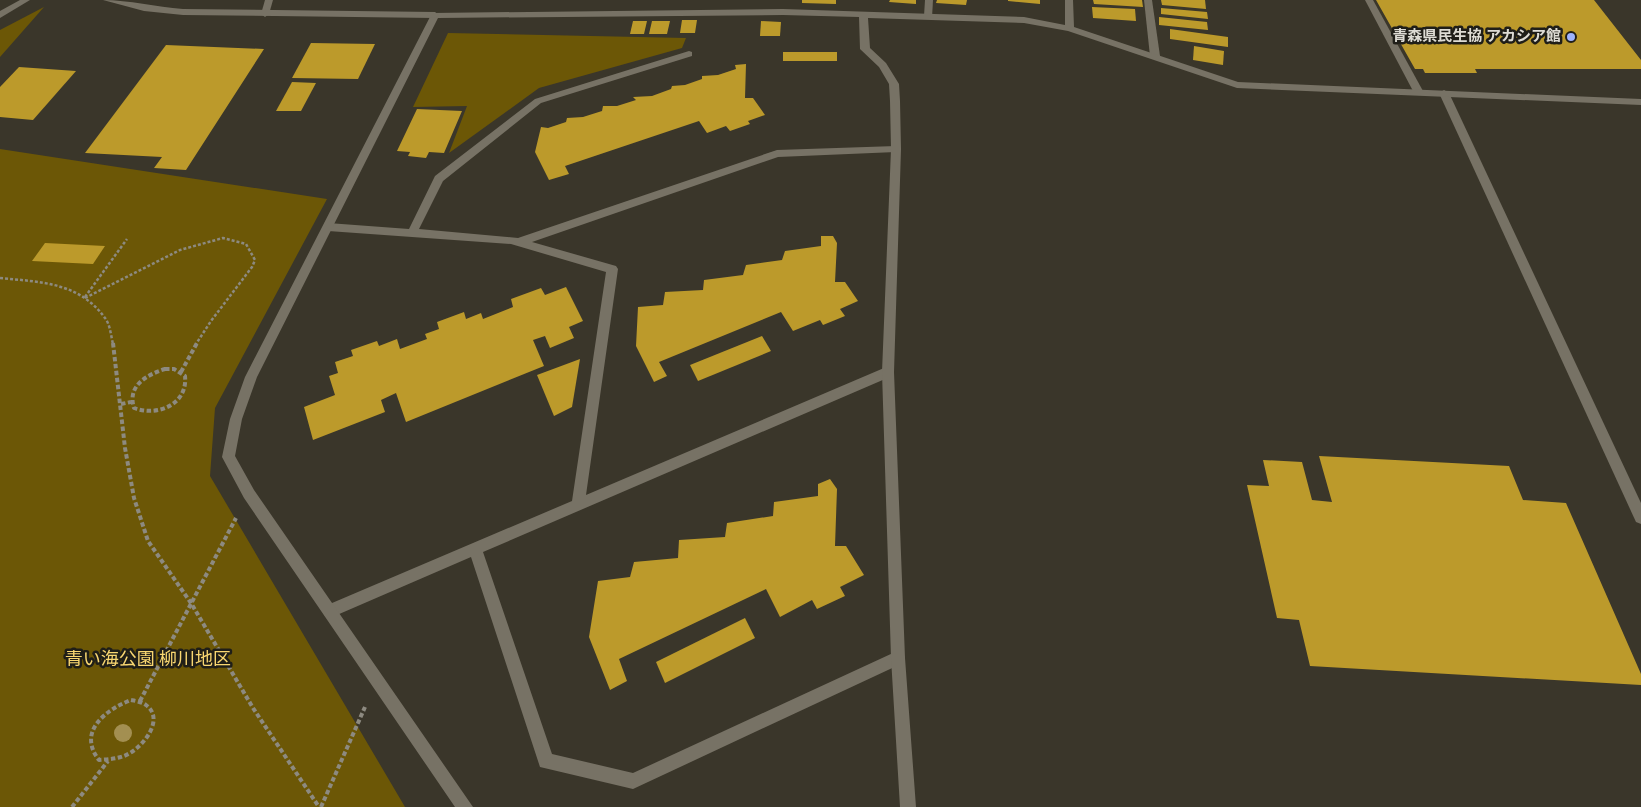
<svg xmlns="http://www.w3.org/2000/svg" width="1641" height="807" font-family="Overpass,'Noto Sans JP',sans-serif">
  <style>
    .green { fill: #6c5706 }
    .building { fill: #bc9a2b }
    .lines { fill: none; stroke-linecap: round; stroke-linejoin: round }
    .path-far1 { stroke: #8d8a80; stroke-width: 2.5; stroke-dasharray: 3 2; stroke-linecap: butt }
    .path { stroke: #8d8a80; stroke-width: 4; stroke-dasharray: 4.5 2.5; stroke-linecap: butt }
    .lane { fill: #777265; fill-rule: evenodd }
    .street { fill: #777265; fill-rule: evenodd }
    .secondary { fill: #777265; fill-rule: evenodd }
    .tree { fill: #a38f51 }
    .poi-dot { fill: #9eb3fd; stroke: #1f1e18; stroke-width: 2 }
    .labels { text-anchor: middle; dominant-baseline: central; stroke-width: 5; stroke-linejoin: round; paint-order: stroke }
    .far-poi-label { font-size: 15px; font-weight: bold; fill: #dedcd4; stroke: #1f1e18; text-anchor: end }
    .park-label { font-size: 18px; fill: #f9d771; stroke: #1f1e18 }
  </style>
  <rect width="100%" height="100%" fill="#3a362a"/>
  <g class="green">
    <path d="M44 7 0 57V30Z"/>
    <path d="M448 33 686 38 682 48 539 88 449 153 467 106 413 107Z"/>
    <path d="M0 149 327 199 215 408 210 476 405 807H0Z"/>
  </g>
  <g class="building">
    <path d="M802 0H836V4L802 3Z"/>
    <path d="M890 0H916V4L889 2Z"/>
    <path d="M937 0H967L966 5 936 3Z"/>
    <path d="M1008 0H1040V4L1008 1Z"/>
    <path d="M1093 0H1142L1143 7 1094 4Z"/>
    <path d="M1161 0H1205L1206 9 1162 5Z"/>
    <path d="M1376 0H1594L1641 60V69H1475L1477 73H1425L1423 69H1415Z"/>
    <path d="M1092 7 1135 9 1136 21 1093 18Z"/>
    <path d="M1161 8 1207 12 1208 19 1161 14Z"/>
    <path d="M1159 17 1207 22 1208 30 1159 25Z"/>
    <path d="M682 20H697L695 33H680Z"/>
    <path d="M633 21H647L644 34H630Z"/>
    <path d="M652 21H670L667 34H649Z"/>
    <path d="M761 21 781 22 780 36H760Z"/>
    <path d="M1170 29 1228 37V47L1170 39Z"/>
    <path d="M311 43 375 44 358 79 292 78Z"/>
    <path d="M166 45 264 49 186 170 154 168 162 157 85 153Z"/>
    <path d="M1194 46 1224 51 1223 65 1193 60Z"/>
    <rect x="783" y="52" width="54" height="9"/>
    <path d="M746 64 745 98H753L765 115 748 121 750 124 730 131 726 126 707 133 699 121 565 166 569 174 549 180 535 152 541 127 548 128 566 122 567 118 583 117 602 111 603 106H617L636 100 633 97 652 96 671 89 672 86 685 85 702 79V76L718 75 736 69 735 65Z"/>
    <path d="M19 67 76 71 33 120 0 117V87Z"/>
    <path d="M292 82 316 83 301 111H276Z"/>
    <path d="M417 109 462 111 444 153 429 152 426 158 408 156 410 152 397 151Z"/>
    <path d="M821 236H833L837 243 835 282H845L858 301 840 309 845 316 823 325 820 320 793 331 781 312 659 362 667 376 654 382 636 346 638 307 663 305 665 292 703 290 704 280 743 275 746 265 782 260 785 251 821 246Z"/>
    <path d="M45 243 105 246 93 264 32 261Z"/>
    <path d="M566 287 583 321 569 327 574 338 550 348 545 336 533 340 544 366 406 422 396 393 381 400 385 412 313 440 304 407 335 395 329 376 338 373 335 362 353 356 351 350 377 341 379 346 397 339 400 349 427 339 425 334 439 329 437 322 464 312 466 319 481 313 483 319 513 307 511 299 541 288 545 295Z"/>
    <path d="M762 336 771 351 698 381 690 365Z"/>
    <path d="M580 359 572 407 554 416 537 375Z"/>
    <path d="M1319 456 1509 466 1523 500 1566 503 1641 674V685L1310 666 1299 620 1277 618 1247 485 1269 486 1263 460 1302 462 1312 500 1332 502Z"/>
    <path d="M830 479 837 489 835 546H846L864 575 840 587 845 596 817 609 812 600 780 617 766 589 619 659 627 681 610 690 589 637 598 581 630 577 634 562 678 558 679 540 725 537 727 523 773 516 774 502 818 496V484Z"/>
    <path d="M745 618 755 638 665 683 656 662Z"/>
  </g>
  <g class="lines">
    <g class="path-far1">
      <path d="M0 278C40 282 79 282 105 318 110 324 111 336 113 344"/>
      <path d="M85 297 127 239"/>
      <path d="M85 298 180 250 223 238 246 244 255 260 252 267 211 321 196 344"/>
    </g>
    <g class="path">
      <path d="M113 343 125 448 134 498 148 541 191 603 253 708 319 807"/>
      <path d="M165 369H174L185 376C188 404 158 417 134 408 127 386 146 375 165 369Z"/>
      <path d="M181 372 197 343"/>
      <path d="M121 404 131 402"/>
      <path d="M131 700C136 701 142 702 146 705 165 719 144 745 130 753 120 759 110 759 99 760 77 732 105 710 131 700Z"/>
      <path d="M140 701 236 518"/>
      <path d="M72 807 108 761"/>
      <path d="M321 807 365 707"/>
    </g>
    <g class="lane">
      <path d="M925 0H933L932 18 929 19 924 16Z"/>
      <path d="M1144 0H1152L1160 56 1155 59 1150 56Z"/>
      <path d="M1365 0H1373L1423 91 1421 93H1415L1413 91Z"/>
      <path d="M689 51 692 52V56L541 103 443 181 419 229 518 238 777 150 896 146 901 149 896 152 778 157 532 242 616 266 618 269 586 495 884 368H892L894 372 892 376 483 552 552 754 633 773 893 653 898 651 903 653 905 658 903 663 633 789 540 767 471 557 330 618 325 616 323 611 325 606 572 501 606 272 511 244 328 231 323 227 328 223 409 229 435 176 535 99Z"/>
      <path d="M1444 90 1449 93 1641 503V524L1636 522 1439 93Z"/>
    </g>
    <g class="street">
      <path d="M265 0H273L269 14 265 17 261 14Z"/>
      <path d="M1065 0H1073L1074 27 1238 82 1641 99V105L1237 88 1068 31 1024 23 868 18 870 48 886 63 899 84 900 101 901 149 894 372 905 658 916 807H900L891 658 882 372 891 149 890 101 889 84 879 67 860 49 859 17 783 15 438 18 257 377 242 419 235 456 254 490 473 807H455L244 498 222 457 230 419 245 377 432 13 783 9 1024 17 1065 25Z"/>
    </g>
    <g class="secondary">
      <path d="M20 0H30L0 18V11Z"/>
      <path d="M103 0C129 0 156 7 183 9L435 12 439 15 435 18 183 15 144 11Z"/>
    </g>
  </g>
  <circle class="tree" cx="123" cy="733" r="9"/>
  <circle class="poi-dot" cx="1571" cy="37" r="5"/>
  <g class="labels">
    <g class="far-poi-label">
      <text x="1561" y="37">青森県民生協 アカシア館</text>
    </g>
    <g class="park-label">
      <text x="148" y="660">青い海公園 柳川地区</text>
    </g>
  </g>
</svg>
